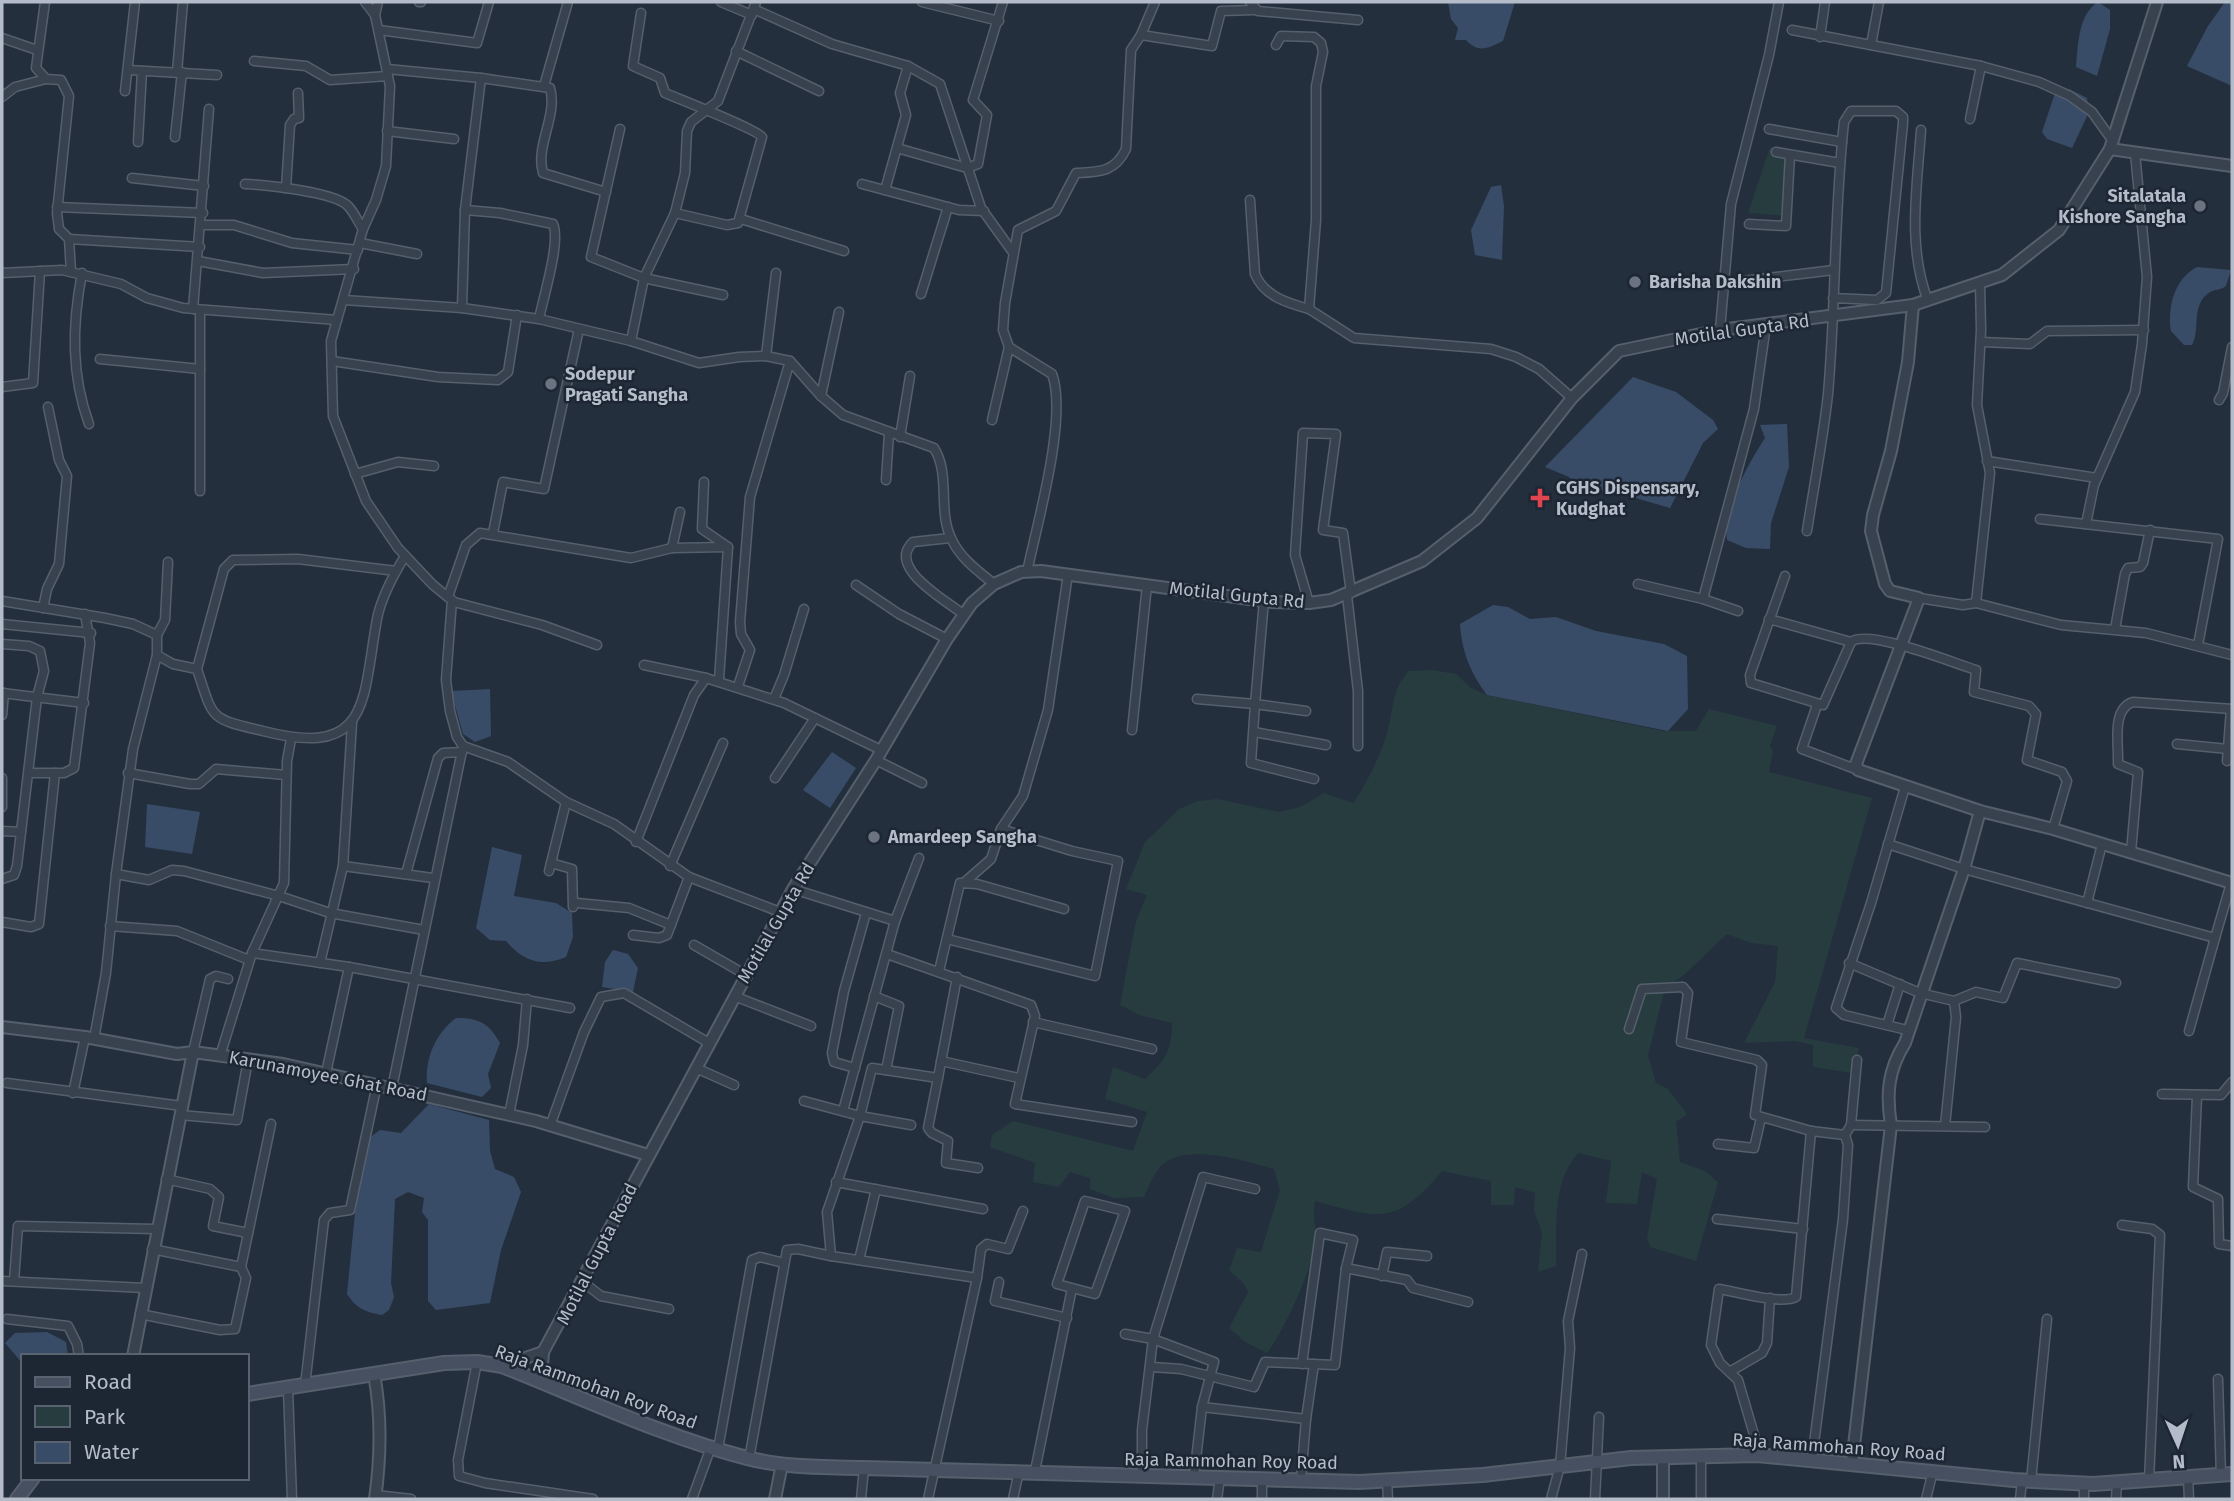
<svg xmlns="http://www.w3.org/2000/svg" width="2234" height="1501" font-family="'Fira Sans',sans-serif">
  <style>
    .green { fill: #263c3f }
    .water { fill: #394c67 }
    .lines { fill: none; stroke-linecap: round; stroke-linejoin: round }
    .minor-casing { stroke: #565f6c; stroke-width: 11 }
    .tertiary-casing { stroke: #565f6c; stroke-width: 14 }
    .secondary-casing { stroke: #565f6c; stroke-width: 16 }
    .minor { stroke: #38414e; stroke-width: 8 }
    .tertiary { stroke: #38414e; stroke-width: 10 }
    .secondary { stroke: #465061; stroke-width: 12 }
    .worship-dot { fill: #6b7280; stroke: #1d2633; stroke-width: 2.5 }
    .health-dot { fill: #e0444e; stroke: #1d2633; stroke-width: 2.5 }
    .labels { text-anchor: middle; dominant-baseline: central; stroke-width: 5; stroke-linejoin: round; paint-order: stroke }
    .poi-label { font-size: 18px; font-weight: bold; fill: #b4bcc9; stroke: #1d2633; text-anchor: start }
    .street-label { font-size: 18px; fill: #b4bcc9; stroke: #1d2633 }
  </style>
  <rect width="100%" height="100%" fill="#242f3e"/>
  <g class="green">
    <path d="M1770 147 1794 155 1787 216 1748 213Z"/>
    <path d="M1432 670 1456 674 1471 688 1487 695 1663 731H1696L1709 709 1777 726 1770 746 1773 751 1769 772 1872 798 1804 1038 1859 1048 1852 1073 1813 1067V1045L1795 1041 1744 1043 1775 982 1778 946 1751 943 1727 934 1683 976 1665 988 1648 1056 1656 1083 1668 1089 1687 1114 1676 1122 1680 1162 1705 1171 1718 1182 1696 1261 1650 1247 1647 1238 1657 1179 1642 1172 1637 1204 1606 1203 1611 1161 1578 1153C1551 1184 1557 1228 1556 1266L1538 1272 1542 1232 1534 1211 1535 1193 1515 1187 1514 1205H1491V1181L1442 1171C1396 1226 1380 1219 1315 1201 1312 1217 1316 1225 1316 1238 1314 1266 1284 1331 1267 1353L1245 1342 1229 1328 1248 1292 1244 1284 1229 1270 1237 1248 1261 1252 1280 1190 1274 1169C1246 1161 1188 1143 1163 1164 1154 1173 1149 1186 1144 1197L1114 1198 1090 1189V1178L1070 1172 1059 1187 1033 1182 1035 1163 990 1147 992 1135 1013 1121 1133 1151 1147 1112 1105 1099 1113 1067 1145 1079C1165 1061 1172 1050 1172 1023L1139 1015 1120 1005 1136 921 1147 895 1126 889 1145 842 1179 809 1198 801 1217 799 1279 812 1300 807 1324 793 1353 803C1365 787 1382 752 1387 733 1394 709 1391 690 1409 671Z"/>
  </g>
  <g class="water">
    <path d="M1448 2H1515L1503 41C1488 48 1479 54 1466 40H1455L1458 28 1451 19Z"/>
    <path d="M2098 2 2110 10V29L2097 76 2076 67C2078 46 2078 14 2098 2Z"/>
    <path d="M2225 2H2232V86L2187 66 2208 26Z"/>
    <path d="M2069 89 2087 98 2089 112 2072 148 2047 139 2042 132 2056 90Z"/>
    <path d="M1501 185 1504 206 1502 260 1475 255 1471 230 1491 187Z"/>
    <path d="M2197 267 2231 270 2226 286C2221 290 2216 289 2210 292 2190 305 2201 328 2192 345H2184L2171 331C2167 307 2175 278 2197 267Z"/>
    <path d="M1633 377 1676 392 1713 420 1718 429 1703 443 1670 508 1615 492 1577 488 1569 477 1545 467Z"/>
    <path d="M1787 424 1789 467 1771 523 1770 549 1746 548 1727 540C1722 509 1749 463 1765 438L1760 425Z"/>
    <path d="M1493 605 1508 607 1530 619 1556 617 1596 631 1664 644 1687 656 1688 709 1668 731 1487 695C1470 672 1462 652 1460 624Z"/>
    <path d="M490 689 491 736 475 742 463 734 451 691Z"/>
    <path d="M832 752 856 768 830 808 803 790Z"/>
    <path d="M147 804 200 812 192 854 145 847Z"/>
    <path d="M492 847 522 855 514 896 556 903 572 913 573 937 566 957C541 967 524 962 506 941L490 940 476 928Z"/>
    <path d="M613 950 628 954 638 968 633 992 602 987 605 962Z"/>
    <path d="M456 1018C479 1018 489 1023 500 1043L488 1074 491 1088 482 1097 427 1083C425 1058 436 1033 456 1018Z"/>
    <path d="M429 1104 489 1120 490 1151 495 1169 514 1177 521 1192 501 1250 490 1303 436 1310 428 1301V1220L422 1212 424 1198 408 1192 395 1199 391 1283 394 1297 389 1310 382 1315C365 1312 356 1308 347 1294L361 1152 369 1138 380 1130 401 1133Z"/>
    <path d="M47 1332 66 1342 68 1356H23V1364L5 1343 15 1333Z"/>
  </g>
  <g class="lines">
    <defs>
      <g id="minor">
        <path d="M45 2 36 68 46 79 61 80 69 96 57 213 59 229 69 239 71 272"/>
        <path d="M365 2 375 15"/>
        <path d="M378 2 375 15 390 86 386 166 376 200 363 229 331 341 333 416 366 501 398 548 433 585 454 602 542 625 597 645"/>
        <path d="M419 2H421"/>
        <path d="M721 2 752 15"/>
        <path d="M922 2 999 21"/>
        <path d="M1250 2 1258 11 1358 20"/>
        <path d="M756 10 832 44 908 66 940 84 981 208 1012 251"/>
        <path d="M641 13 633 66 660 78 665 93C679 99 758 130 762 137L738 223 727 225 675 213"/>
        <path d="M379 30 477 43 489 2"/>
        <path d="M1792 30 1981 66 2039 82 2070 96 2092 112 2112 140"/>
        <path d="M1141 35 1212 46 1221 11 1254 10"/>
        <path d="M1820 37 1825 2"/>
        <path d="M2 38 37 50"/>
        <path d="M1276 45 1281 36 1314 37 1321 43 1323 52 1316 86V220L1309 309 1354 338 1491 349 1516 357 1539 369 1572 398"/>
        <path d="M1871 45 1879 2"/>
        <path d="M736 51 819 91"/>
        <path d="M254 61 306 66 330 80 388 76"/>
        <path d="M387 69 481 78 550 88C558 116 535 145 543 173L606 192"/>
        <path d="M128 70 217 75"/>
        <path d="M177 72 183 2"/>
        <path d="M544 86 568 2"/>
        <path d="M125 91 135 2"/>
        <path d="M2 97 15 87 46 79"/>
        <path d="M1970 119 1981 66"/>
        <path d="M620 129 591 257 644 278 723 295"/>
        <path d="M1769 129 1842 142"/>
        <path d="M1921 130C1917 188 1907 246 1928 301"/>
        <path d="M387 131 454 139"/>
        <path d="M175 137 182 72"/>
        <path d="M138 142 142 71"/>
        <path d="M897 148 967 168 978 164 987 115 973 100 1003 2"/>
        <path d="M1776 152 1840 163"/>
        <path d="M132 178 204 186"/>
        <path d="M245 184C266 185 335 192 348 206 354 212 358 222 363 229"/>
        <path d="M862 184 959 210 984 211"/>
        <path d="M286 188 290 125 294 119 299 118 298 93"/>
        <path d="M885 190 906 115 900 93 908 66"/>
        <path d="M1250 200 1255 274C1264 296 1287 303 1309 309"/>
        <path d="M57 207 203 213"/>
        <path d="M465 210 500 213 553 224C561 242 543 298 539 319"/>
        <path d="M741 219 844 251"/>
        <path d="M1749 224 1786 226 1790 155"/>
        <path d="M202 225H234L292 243 358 250"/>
        <path d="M69 239 200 247"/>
        <path d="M360 243 417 254"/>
        <path d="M198 261 263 273 354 269"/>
        <path d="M2 273 62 270 121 284 147 298 183 308 337 320"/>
        <path d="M82 273C72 325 71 375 89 424"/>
        <path d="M1734 282 1834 270"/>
        <path d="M1980 283 1981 330 1977 405 1990 473 1976 603 2061 625 2146 633 2232 655"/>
        <path d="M921 294 948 207"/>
        <path d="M344 300 462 308 539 319 631 341 699 363 739 357 766 356 790 361 821 396 843 415 934 448C951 475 937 512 952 540 961 559 978 571 994 584"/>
        <path d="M462 308 465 210 481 78"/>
        <path d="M193 309 209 109"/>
        <path d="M1720 330 1731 204 1769 55 1779 2"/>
        <path d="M631 341 644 278 675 213 685 173 687 131 691 122 718 101 756 2"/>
        <path d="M1981 342 2030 344 2047 331 2144 330"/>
        <path d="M766 356 776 273"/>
        <path d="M100 359 200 369"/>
        <path d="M332 361 438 377 498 380 508 372 517 315"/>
        <path d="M2 387 33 383 40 271"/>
        <path d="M821 396 839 312"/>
        <path d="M2219 400 2223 393 2232 347"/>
        <path d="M992 420 1009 347"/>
        <path d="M900 437 910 376"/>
        <path d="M1987 461 2097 478"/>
        <path d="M355 474 398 462 434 466"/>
        <path d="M886 480 889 433"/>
        <path d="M704 482 702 529 728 547 719 680"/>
        <path d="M200 491V310"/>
        <path d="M2040 519 2218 539 2198 645"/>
        <path d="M2086 524 2094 485 2135 392 2142 344 2147 277 2135 153"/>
        <path d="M1807 531C1814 485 1823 440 1828 394 1836 304 1834 212 1844 122L1851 111H1896L1903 117V123L1886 293 1877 300 1833 298"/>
        <path d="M493 533 503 482 544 489 579 329"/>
        <path d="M950 538 913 542C886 568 946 600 964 615"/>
        <path d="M672 548 680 512"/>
        <path d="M1027 572C1037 524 1068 417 1052 374L1009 347 1003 330 1005 303 1018 230 1056 211 1076 173C1100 172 1115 172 1126 149L1131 50 1141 35 1155 2"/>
        <path d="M1785 576 1750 675 1751 683 1823 705 1851 642C1868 628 1953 663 1976 670L1974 692 2029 706 2036 714 2027 760 2062 772 2067 781 2053 829"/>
        <path d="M1638 584 1703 599 1754 409 1766 325"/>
        <path d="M856 585 899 614 947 639"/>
        <path d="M1347 595 1358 691V746"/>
        <path d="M448 597 466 545 480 533 631 558 672 548 728 547"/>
        <path d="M1919 598 1963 605 1976 603"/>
        <path d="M1703 599 1738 611"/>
        <path d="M452 600 446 680 450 711 457 737 463 746 508 762 566 802 614 824 689 877 780 912"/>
        <path d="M1264 600 1255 704 1306 711"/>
        <path d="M2 601 105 618 133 624 157 635V655L173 664 197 669C214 721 209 718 263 731 371 759 362 701 377 619 381 598 394 574 405 556"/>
        <path d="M1309 603 1295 555 1303 433 1336 434 1323 530 1343 533 1351 593"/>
        <path d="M43 608 47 589 59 564 67 476 59 460 48 407"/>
        <path d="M1769 619 1851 642"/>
        <path d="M2 624 91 633"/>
        <path d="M2115 629 2125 574 2128 568 2140 567 2143 563 2150 530"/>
        <path d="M157 635 165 620 168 562"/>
        <path d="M2 644 29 646 40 651 44 671 37 697 17 866 14 875 2 879"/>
        <path d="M644 665 706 678"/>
        <path d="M197 669 224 569 233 560 298 559 396 571"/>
        <path d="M738 686 750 650 741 634 740 622 750 497 790 361"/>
        <path d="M2 693 84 703"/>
        <path d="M774 699 784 675 804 609"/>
        <path d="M1197 699 1255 704 1251 763 1314 779"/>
        <path d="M1817 705 1802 749 1858 770"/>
        <path d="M2 715 4 693"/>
        <path d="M1132 730 1147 585"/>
        <path d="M1254 732 1326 745"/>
        <path d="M2177 744 2228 749"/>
        <path d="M876 760 922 783"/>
        <path d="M2227 761 2231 709"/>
        <path d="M29 773H64L74 768 90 643 85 614"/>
        <path d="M128 773 190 784H199L216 769 286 775"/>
        <path d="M2 778V807"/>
        <path d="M775 778 815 718"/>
        <path d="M1905 787 1871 903 1836 1008 1844 1015 1907 1030"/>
        <path d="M2 831 21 832"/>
        <path d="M636 842 694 695 706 678 784 703 881 750"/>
        <path d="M1888 844 1964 869 2215 938 2231 883"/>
        <path d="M2131 852 2138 772 2118 764C2119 744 2111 709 2133 702L2232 709"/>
        <path d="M551 863 572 869 573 907"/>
        <path d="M343 866 433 878"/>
        <path d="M670 866 723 743"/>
        <path d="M549 871 566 802"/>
        <path d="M116 874 133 749 157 655"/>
        <path d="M406 874 438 758 443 753 462 752"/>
        <path d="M966 881 991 859 1001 829 1023 796 1048 710 1068 574"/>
        <path d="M793 889 895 921"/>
        <path d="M577 903 629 908 671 925"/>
        <path d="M2087 903 2102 844"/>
        <path d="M2 922 31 927 39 924 55 773"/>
        <path d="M110 926 177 931 249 960"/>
        <path d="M633 935 659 938 667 935 689 877"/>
        <path d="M947 939 1095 976 1118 861 1072 851 1001 829"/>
        <path d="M694 945 746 975"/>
        <path d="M252 953 349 967 570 1008"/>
        <path d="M887 954 1031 1005 1035 1016 1015 1104 1132 1122"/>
        <path d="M320 963 343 866 352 723"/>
        <path d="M1849 963 1920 993 1954 1001 1956 1017 1945 1126"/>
        <path d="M939 971 960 883 977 884 1064 909"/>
        <path d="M734 996 811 1026"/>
        <path d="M874 996 899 1006 886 1070"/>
        <path d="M1954 1001 1976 992 2003 998 2017 963 2116 983"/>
        <path d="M1033 1022 1152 1049"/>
        <path d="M1887 1025 1900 984"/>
        <path d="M1629 1029 1642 989 1683 987 1688 993 1681 1042 1757 1060 1762 1065 1755 1115 1811 1131 1845 1135"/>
        <path d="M2189 1031 2215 938"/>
        <path d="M94 1039 106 973 116 874 149 880 172 870 184 871 279 896 330 913 424 930"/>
        <path d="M193 1052 210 979 216 976 228 979"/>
        <path d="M220 1056 252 953 284 883 287 761 291 739"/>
        <path d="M941 1061 1019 1078"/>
        <path d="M696 1068 734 1085"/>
        <path d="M855 1068 834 1062 832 1053 844 991 866 913"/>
        <path d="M326 1073 349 967"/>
        <path d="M938 1078 957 977"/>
        <path d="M7 1083 182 1106"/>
        <path d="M392 1088 463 746"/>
        <path d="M73 1093 85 1037"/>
        <path d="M2162 1094 2221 1095 2232 1082"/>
        <path d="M2197 1096 2193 1187 2218 1199 2219 1244 2232 1246"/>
        <path d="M804 1101 860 1116 872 1068 938 1078 928 1128 932 1133 948 1141 946 1163 978 1168"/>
        <path d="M843 1111 895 921 919 858"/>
        <path d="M180 1115 237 1120 248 1060"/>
        <path d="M509 1115 523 1045 527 999"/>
        <path d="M1851 1125 1985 1127"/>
        <path d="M550 1126 584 1032 601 997 624 993 709 1043"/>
        <path d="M1718 1144 1754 1148 1761 1118"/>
        <path d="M166 1179 210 1189 219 1197 213 1226 248 1233"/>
        <path d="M836 1182 983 1209"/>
        <path d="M1717 1219 1803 1229"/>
        <path d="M2122 1225 2152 1229 2160 1235 2149 1481"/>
        <path d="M152 1249 241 1267"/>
        <path d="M831 1256 977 1278"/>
        <path d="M859 1260 876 1189"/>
        <path d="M1382 1276 1387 1252 1427 1256"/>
        <path d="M2 1281 145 1288"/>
        <path d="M14 1281 18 1226 156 1229"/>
        <path d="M583 1282 601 1296 669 1309"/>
        <path d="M999 1282 995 1301 1067 1318"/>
        <path d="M140 1314 220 1330 235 1329 246 1278 241 1267 271 1124"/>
        <path d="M7 1319 68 1326 77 1344 79 1356"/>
        <path d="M1125 1334 1153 1339 1142 1430V1477"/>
        <path d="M477 1362 458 1460 459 1476 485 1483 593 1499"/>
        <path d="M1302 1364 1320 1233 1353 1240 1346 1268"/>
        <path d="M1152 1367 1181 1369 1254 1387 1265 1362 1335 1365 1346 1268 1407 1280 1413 1288 1468 1302"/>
        <path d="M1731 1371 1762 1353 1767 1343 1770 1298"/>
        <path d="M2218 1379 2221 1476"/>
        <path d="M305 1386 324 1220 330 1213 350 1210 377 1084"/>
        <path d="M288 1389 292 1499"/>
        <path d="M1202 1407 1306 1419 1314 1364"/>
        <path d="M718 1449 752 1260 760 1257 784 1263"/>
        <path d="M1760 1455 1738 1380 1720 1363 1711 1345 1719 1289C1737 1292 1781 1305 1796 1297L1811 1131"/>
        <path d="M1701 1456V1499"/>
        <path d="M749 1459 787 1250 798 1249 831 1256 827 1212 860 1116 911 1125"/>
        <path d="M1812 1459 1843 1219 1848 1145 1845 1135 1851 1125 1857 1060"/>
        <path d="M1035 1471 1072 1288 1095 1294 1125 1211 1085 1201 1057 1284 1072 1288"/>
        <path d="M1194 1477 1202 1407 1214 1362 1153 1339 1203 1177 1255 1189"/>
        <path d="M2188 1478 2189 1499"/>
        <path d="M1301 1480 1306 1419"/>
        <path d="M1387 1480 1388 1499"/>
        <path d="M2031 1481 2047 1319"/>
        <path d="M376 1495 411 1499"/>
        <path d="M692 1499 711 1447"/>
        <path d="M861 1499 864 1468"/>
        <path d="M928 1499 977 1278 981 1249 987 1244 1008 1249 1023 1211"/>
        <path d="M1013 1499 1019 1471"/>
        <path d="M1217 1499 1220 1478"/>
        <path d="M1262 1499V1480"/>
        <path d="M1551 1499 1560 1466 1570 1348 1568 1321 1582 1254"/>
        <path d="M1595 1499 1599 1417"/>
        <path d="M1926 1499 1933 1471"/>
        <path d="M2020 1499 2022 1481"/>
        <path d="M2084 1499V1483"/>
        <path d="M2116 1499 2117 1483"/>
      </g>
      <g id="tertiary">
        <path d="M2110 149 2157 2"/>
        <path d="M1913 305 1908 362 1891 451 1873 515 1871 531 1885 584 1890 591 1919 598 1856 764 1858 770 1980 811 2053 829 2232 883"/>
        <path d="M2 1027 85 1037 177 1054 193 1052 283 1064 536 1121 648 1155"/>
        <path d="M133 1356 193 1052"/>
        <path d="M502 1366 543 1352"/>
        <path d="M374 1374C382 1417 381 1456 375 1499"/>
        <path d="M541 1382 543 1352 793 889 876 760 947 639 972 603 994 584 1021 572 1041 571 1272 602 1309 603 1331 600 1422 561 1477 518 1572 398 1619 351 1720 330 1913 305 2002 275 2059 230 2110 149 2232 166"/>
        <path d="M1852 1463 1891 1125C1886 1094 1888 1070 1905 1043L1964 869 1980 811"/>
        <path d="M775 1499 782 1464"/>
        <path d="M1663 1499V1457"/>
      </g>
      <g id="secondary">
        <path d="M247 1394 444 1363 477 1362 502 1366C583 1398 662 1436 747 1458 785 1468 826 1467 864 1468L1359 1482 1483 1475 1631 1458 1757 1455 2014 1480 2093 1484 2232 1474"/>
        <path d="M17 1499 33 1478"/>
      </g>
    </defs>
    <use href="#minor" class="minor-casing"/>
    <use href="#tertiary" class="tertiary-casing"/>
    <use href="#secondary" class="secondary-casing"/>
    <use href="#minor" class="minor"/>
    <use href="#tertiary" class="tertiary"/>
    <use href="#secondary" class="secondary"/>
  </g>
  <g class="worship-dot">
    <circle cx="2200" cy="206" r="7"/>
    <circle cx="1635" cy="282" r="7"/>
    <circle cx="551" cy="384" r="7"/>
    <circle cx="874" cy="837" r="7"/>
  </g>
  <path class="health-dot" d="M1536.5 487.5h7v7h7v7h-7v7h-7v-7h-7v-7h7z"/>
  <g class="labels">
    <g class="poi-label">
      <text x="2186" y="196" text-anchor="end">Sitalatala<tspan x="2186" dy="21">Kishore Sangha</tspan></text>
      <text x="1649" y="282">Barisha Dakshin</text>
      <text x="565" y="374">Sodepur<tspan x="565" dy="21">Pragati Sangha</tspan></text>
      <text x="1556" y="488">CGHS Dispensary,<tspan x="1556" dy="21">Kudghat</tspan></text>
      <text x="888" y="837">Amardeep Sangha</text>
    </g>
    <g class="street-label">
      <text transform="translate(1742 330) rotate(-8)">Motilal Gupta Rd</text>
      <text transform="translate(1237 595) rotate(6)">Motilal Gupta Rd</text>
      <text transform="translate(776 923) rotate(-60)">Motilal Gupta Rd</text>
      <text transform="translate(328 1076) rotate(11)">Karunamoyee Ghat Road</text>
      <text transform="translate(597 1254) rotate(-63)">Motilal Gupta Road</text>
      <text transform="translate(596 1387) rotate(20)">Raja Rammohan Roy Road</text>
      <text transform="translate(1839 1447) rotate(4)">Raja Rammohan Roy Road</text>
      <text transform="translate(1231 1461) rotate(1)">Raja Rammohan Roy Road</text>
    </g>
  </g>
  <rect width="2234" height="1501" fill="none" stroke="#b4bcc9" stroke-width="7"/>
  <rect x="21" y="1354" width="228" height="126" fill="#1d2633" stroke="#59626f" stroke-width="2"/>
  <rect x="35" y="1377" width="35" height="10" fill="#465061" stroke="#59626f" stroke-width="2"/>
  <text x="84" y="1389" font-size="21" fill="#b4bcc9">Road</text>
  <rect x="35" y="1406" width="35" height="21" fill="#263c3f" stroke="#59626f" stroke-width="2"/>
  <text x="84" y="1424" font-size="21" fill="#b4bcc9">Park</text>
  <rect x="35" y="1442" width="35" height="21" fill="#394c67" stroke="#59626f" stroke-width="2"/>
  <text x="84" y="1459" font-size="21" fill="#b4bcc9">Water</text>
  <g transform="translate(2178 1445) rotate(177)" stroke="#1d2633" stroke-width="5" paint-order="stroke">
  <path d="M0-5L12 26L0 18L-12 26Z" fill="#b4bcc9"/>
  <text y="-10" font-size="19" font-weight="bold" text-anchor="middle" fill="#b4bcc9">N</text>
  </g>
</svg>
